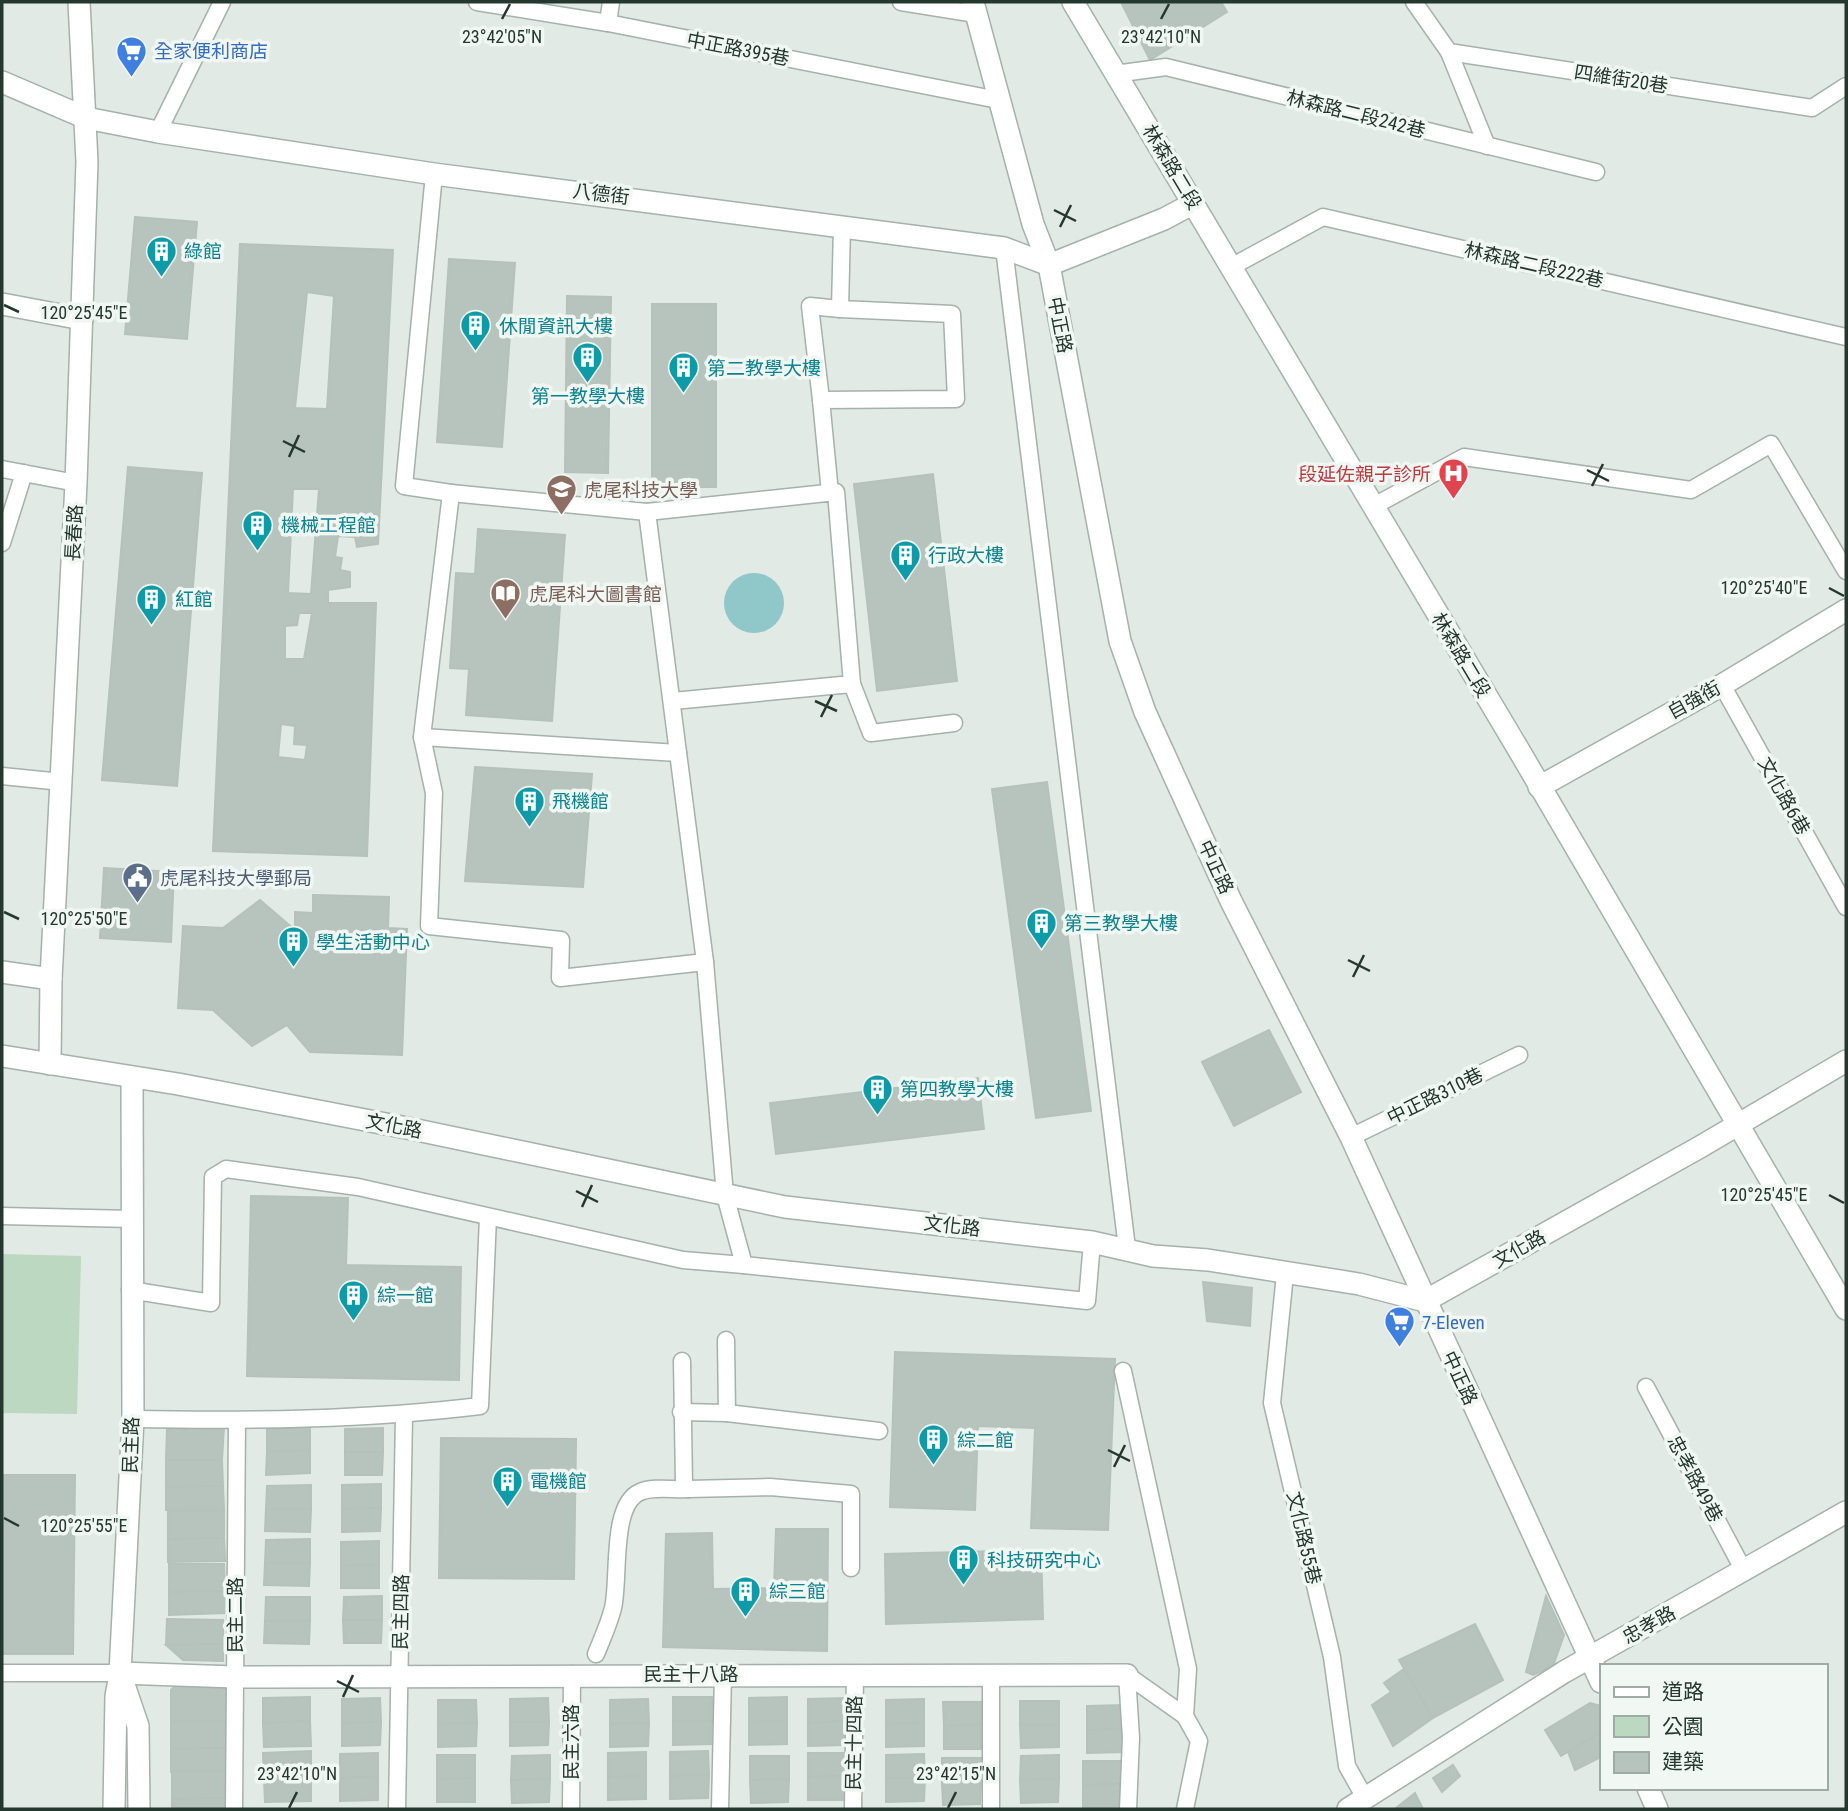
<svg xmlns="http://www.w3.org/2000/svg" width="1848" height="1811" font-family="'Roboto Condensed','Noto Sans TC',sans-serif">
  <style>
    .green { fill: #bcd8c0 }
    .water { fill: #90c7c8 }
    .building { fill: #b7c4bd; stroke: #b4c2bb; stroke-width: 2; fill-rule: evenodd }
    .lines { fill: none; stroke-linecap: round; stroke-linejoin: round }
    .service-casing { stroke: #a5b1ab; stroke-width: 19 }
    .minor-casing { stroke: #a5b1ab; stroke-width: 24 }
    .secondary-casing { stroke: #a2b4ab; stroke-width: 24 }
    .service { stroke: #fff; stroke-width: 16 }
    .minor { stroke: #fff; stroke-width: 21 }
    .secondary { stroke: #fff; stroke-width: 21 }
    .ticks { fill: none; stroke: #243830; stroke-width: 2.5 }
    .labels { text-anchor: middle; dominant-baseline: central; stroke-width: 7; stroke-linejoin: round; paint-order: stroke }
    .street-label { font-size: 19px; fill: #243830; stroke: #f1f7f3 }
    .shop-label { font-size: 19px; fill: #366cbe; stroke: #f1f7f3; text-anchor: start }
    .culture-label { font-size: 19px; fill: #0d838f; stroke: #f1f7f3; text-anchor: start }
    .health-label { font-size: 19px; fill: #be3a42; stroke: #f1f7f3; text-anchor: end }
    .education-label { font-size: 19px; fill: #785e54; stroke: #f1f7f3; text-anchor: start }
    .service-label { font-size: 19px; fill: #4e5e75; stroke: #f1f7f3; text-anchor: start }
    .ticks-label { font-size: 18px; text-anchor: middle; fill: #243830; stroke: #f1f7f3; stroke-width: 7; stroke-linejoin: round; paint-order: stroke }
  </style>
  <rect width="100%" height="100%" fill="#e1eae5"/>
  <path class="green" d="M2 1254 81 1256 77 1414 2 1413Z"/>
  <circle class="water" cx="754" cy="603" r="30"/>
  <g class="building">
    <path d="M1121 2H1221L1227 12 1150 60Z"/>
    <path d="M135 217 197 222 187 339 125 334Z"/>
    <path d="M240 244 393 250 378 544 357 547 355 537 338 536 335 557 342 558 340 570 350 572V587L328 590V603H376L367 856 213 851ZM307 292 334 296 327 409 295 408ZM293 489H319L311 594 288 593ZM299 613H312L304 659H285V626L297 625ZM281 724 295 726 294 744 307 745 305 760 278 757Z"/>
    <path d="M449 259 515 263 502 447 437 442Z"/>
    <path d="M567 296 611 297 608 473 565 472Z"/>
    <rect x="652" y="304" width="64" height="183"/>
    <path d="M128 467 202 473 177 786 102 780Z"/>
    <path d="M933 474 957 681 877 691 854 484Z"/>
    <path d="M478 529 565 535 552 721 466 715 469 669 450 668 456 573 475 574Z"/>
    <path d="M475 767 592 774 583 887 465 881Z"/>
    <path d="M1047 782 1091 1111 1036 1118 992 789Z"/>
    <path d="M104 868 174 872 171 942 100 938Z"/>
    <path d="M313 895 389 897 388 928 407 929 402 1055 310 1052 287 1025 252 1046 213 1010 178 1008 183 926 223 928 260 900 295 930V912L313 913Z"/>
    <path d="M1269 1030 1301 1092 1234 1126 1202 1062Z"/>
    <path d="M978 1078 984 1129 776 1154 770 1103Z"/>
    <path d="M251 1196 348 1198 346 1265 461 1267 459 1380 247 1376Z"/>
    <path d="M1203 1282 1252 1288 1250 1326 1207 1321Z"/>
    <path d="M895 1352 1115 1359 1108 1530 1031 1528 1035 1428 978 1426 975 1510 890 1507Z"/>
    <path d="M224 1427 222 1460H166L167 1429Z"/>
    <path d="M310 1427V1450L267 1452V1428Z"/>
    <path d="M383 1428V1452H345V1429Z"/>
    <path d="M441 1438 576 1439 574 1579 439 1578Z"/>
    <path d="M310 1450V1473L266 1475 267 1452Z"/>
    <path d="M345 1452H383L382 1475H345Z"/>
    <path d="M166 1460H222L223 1486 166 1487Z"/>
    <path d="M2 1475H75L73 1654H2Z"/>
    <path d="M381 1484V1508L342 1509V1485Z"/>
    <path d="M311 1485V1509H266L267 1486Z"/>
    <path d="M223 1486 224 1509 166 1510V1487Z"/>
    <path d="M381 1508 380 1531 342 1532V1509Z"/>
    <path d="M266 1509H311L310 1532 265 1531Z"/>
    <path d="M168 1511H224V1538L168 1539Z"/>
    <path d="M776 1529H828L827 1651 663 1647 666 1534 712 1533 713 1589 774 1588Z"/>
    <path d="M224 1538 225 1561 168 1562V1539Z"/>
    <path d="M310 1539V1563H265L266 1540Z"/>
    <path d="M379 1541V1565L341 1566V1542Z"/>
    <path d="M1041 1550 1043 1619 886 1624 885 1554Z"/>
    <path d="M265 1563H310L309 1586 264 1585Z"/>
    <path d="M169 1564H224L225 1591 169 1592Z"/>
    <path d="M379 1565V1588H341V1566Z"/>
    <path d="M225 1591 226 1613 169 1615V1592Z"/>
    <path d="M382 1596V1620H343L344 1597Z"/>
    <path d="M1546 1596 1564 1635 1553 1666 1533 1675 1526 1672Z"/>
    <path d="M266 1597H310V1621H265Z"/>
    <path d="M167 1619 223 1620V1644L166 1645Z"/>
    <path d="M343 1620H382L381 1643H344Z"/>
    <path d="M265 1621H310L309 1644 264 1643Z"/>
    <path d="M1475 1624 1503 1680 1433 1718 1399 1660Z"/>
    <path d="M223 1644V1661L183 1660 166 1645Z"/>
    <path d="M1404 1669 1433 1718 1393 1746 1372 1705 1391 1692 1384 1683Z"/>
    <path d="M179 1682 227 1683V1721H171V1690Z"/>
    <path d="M310 1697V1721L263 1723V1698Z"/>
    <rect x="673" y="1697" width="39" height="24"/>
    <path d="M787 1697V1721L749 1722V1698Z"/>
    <path d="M380 1698 381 1722 342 1723V1699Z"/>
    <path d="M548 1698 549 1722H510V1699Z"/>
    <path d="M847 1698V1721L808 1723V1699Z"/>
    <path d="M648 1699 649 1723 610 1724V1700Z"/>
    <path d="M924 1699V1723L886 1724V1700Z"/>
    <path d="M438 1700H476L477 1723 438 1724Z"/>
    <rect x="1020" y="1701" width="39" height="24"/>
    <path d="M943 1702H982V1725L944 1726Z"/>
    <path d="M1590 1703 1601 1706V1732L1561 1756 1545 1730Z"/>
    <path d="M1126 1705 1125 1729 1087 1730V1706Z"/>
    <path d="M171 1721H227V1748L171 1749Z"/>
    <path d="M310 1721 311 1746 264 1747 263 1723Z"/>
    <path d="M673 1721H712L711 1744 673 1745Z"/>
    <path d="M787 1721V1744L749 1745V1722Z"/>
    <path d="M847 1721 846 1745 808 1746V1723Z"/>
    <path d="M381 1722 380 1745 342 1746V1723Z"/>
    <path d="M510 1722H549L548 1745 510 1746Z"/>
    <path d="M477 1723 476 1746 438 1747V1724Z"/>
    <path d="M649 1723 648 1746 610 1747V1724Z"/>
    <path d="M924 1723V1746L886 1747V1724Z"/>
    <path d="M982 1725 981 1749H944V1726Z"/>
    <path d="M1020 1725H1059V1747L1021 1748Z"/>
    <path d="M1125 1729V1752L1087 1753V1730Z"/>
    <path d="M1601 1732V1757L1575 1770 1568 1752Z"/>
    <path d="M227 1748 228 1771 171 1772V1749Z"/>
    <path d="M311 1751V1776L264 1778 263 1753Z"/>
    <path d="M708 1751 709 1775 670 1776V1752Z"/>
    <path d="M646 1752V1776L608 1777V1753Z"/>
    <path d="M378 1753V1777L340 1778V1754Z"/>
    <path d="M808 1753H846L847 1776 808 1777Z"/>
    <path d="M924 1754 925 1778H886V1755Z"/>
    <path d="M437 1755H475V1778L437 1779Z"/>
    <path d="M550 1755V1779L511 1780 512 1756Z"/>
    <path d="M1059 1755V1779L1020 1780 1021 1756Z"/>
    <path d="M750 1756H789V1779L750 1780Z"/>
    <path d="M942 1758H981V1781L942 1782Z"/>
    <path d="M1083 1761H1121V1784L1083 1785Z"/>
    <path d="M1453 1765 1460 1776 1442 1792 1433 1778Z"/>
    <path d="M172 1771H228V1798L172 1799Z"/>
    <path d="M709 1775 708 1798 670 1799V1776Z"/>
    <path d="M311 1776V1801L265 1802 264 1778Z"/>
    <path d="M646 1776V1799L608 1800V1777Z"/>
    <path d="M847 1776 846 1800H808V1777Z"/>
    <path d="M378 1777V1800L340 1801V1778Z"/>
    <path d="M475 1778V1802H437V1779Z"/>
    <path d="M886 1778H925L924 1801 886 1802Z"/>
    <path d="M550 1779 549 1802 512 1803 511 1780Z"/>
    <path d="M789 1779 788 1802 751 1803 750 1780Z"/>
    <path d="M1059 1779 1058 1802 1021 1803 1020 1780Z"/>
    <path d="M981 1781 980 1804 943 1805 942 1782Z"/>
    <path d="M1121 1784V1808L1083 1809V1785Z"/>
    <path d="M1415 1793 1423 1809H1396V1808Z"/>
    <path d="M228 1798 229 1809H172V1799Z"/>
  </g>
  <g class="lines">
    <defs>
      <g id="service">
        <path d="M477 2 608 23 998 100"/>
        <path d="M901 2 976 14"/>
        <path d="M1414 2 1449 52 1812 108 1846 86"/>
        <path d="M608 23 611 2"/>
        <path d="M1449 52 1487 146"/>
        <path d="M1115 74 1166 67 1596 172"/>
        <path d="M158 132 222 2"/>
        <path d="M434 174 404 486 451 493"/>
        <path d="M1004 248 1127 1248"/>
        <path d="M1231 267 1323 217 1846 337"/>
        <path d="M821 400 810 306 840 309"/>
        <path d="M2 469 76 483"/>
        <path d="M830 493 821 400 956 399 952 314 840 309 842 227"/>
        <path d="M1372 507 1464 457 1691 490 1771 444 1846 571"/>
        <path d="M647 512 451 493 422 737 434 793 429 926 561 940 560 978 705 962"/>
        <path d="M2 543 24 473"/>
        <path d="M852 684 871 733 954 723"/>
        <path d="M1722 685 1846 907"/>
        <path d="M673 701 852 684 836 492 647 512 705 962 725 1195 744 1265 1087 1301 1092 1242"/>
        <path d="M422 737 678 753"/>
        <path d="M2 776 62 782"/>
        <path d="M1351 1137 1519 1055"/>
        <path d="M2 1216 132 1219"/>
        <path d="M1285 1274 1272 1403 1332 1657 1347 1766 1365 1798"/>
        <path d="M130 1290 211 1303 213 1177 226 1169 358 1187 683 1260 744 1265"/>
        <path d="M726 1340 727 1413 879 1431"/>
        <path d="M682 1361 684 1485 688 1489 770 1487 851 1494V1568"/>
        <path d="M1123 1371 1188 1669 1185 1716"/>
        <path d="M1646 1387 1744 1571"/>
        <path d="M681 1412 727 1413"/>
        <path d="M133 1419C249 1421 365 1420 480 1406L488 1217"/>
        <path d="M596 1654C602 1639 609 1624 613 1608 620 1579 610 1505 640 1492 653 1486 674 1490 688 1489"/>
        <path d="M2 1673H120"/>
        <path d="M1127 1675 1185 1716 1199 1741 1185 1809"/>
        <path d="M1127 1675 1131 1738 1128 1809"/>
        <path d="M234 1809 237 1421"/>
        <path d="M397 1809 404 1416"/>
        <path d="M571 1809 572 1674"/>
        <path d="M720 1809 723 1674"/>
        <path d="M853 1809 855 1676"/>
        <path d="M991 1809V1674"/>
      </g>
      <g id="minor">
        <path d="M973 2 1033 224 1049 265 1120 641 1145 712 1231 901 1351 1137 1601 1682"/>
        <path d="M2 82 86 118 158 132 434 174 1004 248 1049 265 1164 219 1194 203"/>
        <path d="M2 304 82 319"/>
        <path d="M1539 787 1722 685 1846 610"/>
        <path d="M2 972 51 979"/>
        <path d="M2 1056 178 1084 412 1129 785 1207 1092 1242 1153 1256 1208 1260 1359 1284 1425 1301 1700 1147 1846 1061"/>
        <path d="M50 1064 51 979 76 483 87 162 79 2"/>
        <path d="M132 1078 133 1419 120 1673 138 1726 139 1809"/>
        <path d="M120 1673 235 1677 1127 1675"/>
        <path d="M1648 1788 1657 1809"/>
        <path d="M114 1809 116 1696 120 1675"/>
        <path d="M1348 1809 1564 1672 1846 1512"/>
      </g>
      <path id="secondary" d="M1073 2 1517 747 1846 1309"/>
    </defs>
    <use href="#service" class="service-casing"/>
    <use href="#minor" class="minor-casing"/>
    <use href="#secondary" class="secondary-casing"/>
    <use href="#service" class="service"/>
    <use href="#minor" class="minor"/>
    <use href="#secondary" class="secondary"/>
  </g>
  <path class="ticks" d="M502 19 510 4M1161 19 1169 4M1054 210 1076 221M1060 227 1071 205M4 305 19 312M283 441 305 452M289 457 299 435M1587 470 1609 481M1592 486 1603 464M1829 588 1844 596M815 701 837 711M821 717 832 695M4 912 19 919M1348 960 1370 971M1353 977 1364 955M576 1191 598 1202M1829 1195 1844 1203M582 1207 592 1185M1108 1450 1130 1461M1114 1467 1125 1445M4 1518 19 1526M337 1681 359 1692M343 1697 353 1675M289 1808 297 1792M948 1808 956 1792"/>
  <defs>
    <symbol id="supermarket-pin" viewBox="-11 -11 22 30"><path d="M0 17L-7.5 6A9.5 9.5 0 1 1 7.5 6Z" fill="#3f7fe0" stroke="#f1f7f3"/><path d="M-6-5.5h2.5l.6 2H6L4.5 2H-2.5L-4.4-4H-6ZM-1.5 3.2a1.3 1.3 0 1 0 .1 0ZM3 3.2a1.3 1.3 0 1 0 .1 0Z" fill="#fff"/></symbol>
    <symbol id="building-pin" viewBox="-11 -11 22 30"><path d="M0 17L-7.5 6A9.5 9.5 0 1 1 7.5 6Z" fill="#0f9aa8" stroke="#f1f7f3"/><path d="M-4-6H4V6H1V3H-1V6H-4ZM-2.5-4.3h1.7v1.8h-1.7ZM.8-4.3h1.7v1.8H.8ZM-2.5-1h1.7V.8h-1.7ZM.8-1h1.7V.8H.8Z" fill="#fff"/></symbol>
    <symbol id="hospital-pin" viewBox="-11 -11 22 30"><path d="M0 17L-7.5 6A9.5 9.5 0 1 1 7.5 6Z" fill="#e0444e" stroke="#f1f7f3"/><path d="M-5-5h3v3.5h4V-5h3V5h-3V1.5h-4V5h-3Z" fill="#fff"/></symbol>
    <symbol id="university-pin" viewBox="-11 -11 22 30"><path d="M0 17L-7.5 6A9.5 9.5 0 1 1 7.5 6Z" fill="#8d6e63" stroke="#f1f7f3"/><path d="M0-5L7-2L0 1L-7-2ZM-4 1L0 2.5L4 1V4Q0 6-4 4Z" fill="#fff"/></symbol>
    <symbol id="library-pin" viewBox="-11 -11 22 30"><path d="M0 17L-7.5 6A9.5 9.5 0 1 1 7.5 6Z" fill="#8d6e63" stroke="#f1f7f3"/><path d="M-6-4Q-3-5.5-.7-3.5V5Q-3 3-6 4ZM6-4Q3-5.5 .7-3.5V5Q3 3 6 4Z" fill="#fff"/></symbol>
    <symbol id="civic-pin" viewBox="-11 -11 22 30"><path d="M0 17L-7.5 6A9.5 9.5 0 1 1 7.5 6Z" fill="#5c6f8a" stroke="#f1f7f3"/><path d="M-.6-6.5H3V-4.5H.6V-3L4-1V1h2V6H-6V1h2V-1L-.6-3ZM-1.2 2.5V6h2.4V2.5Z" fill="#fff"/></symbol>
  </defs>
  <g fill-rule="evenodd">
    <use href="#supermarket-pin" x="114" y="34" width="35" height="47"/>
    <use href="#building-pin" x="144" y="234" width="35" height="47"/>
    <use href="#building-pin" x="458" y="308" width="35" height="47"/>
    <use href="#building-pin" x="570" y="340" width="35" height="47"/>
    <use href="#building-pin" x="666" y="350" width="35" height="47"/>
    <use href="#hospital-pin" x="1436" y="456" width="35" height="47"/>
    <use href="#university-pin" x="544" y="472" width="35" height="47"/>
    <use href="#building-pin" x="240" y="508" width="35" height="47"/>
    <use href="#building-pin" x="888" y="538" width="35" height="47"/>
    <use href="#library-pin" x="488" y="576" width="35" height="47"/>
    <use href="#building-pin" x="134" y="582" width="35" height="47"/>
    <use href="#building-pin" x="512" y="784" width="35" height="47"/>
    <use href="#civic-pin" x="120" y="860" width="35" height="47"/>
    <use href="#building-pin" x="1024" y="906" width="35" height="47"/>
    <use href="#building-pin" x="276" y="924" width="35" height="47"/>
    <use href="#building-pin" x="860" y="1072" width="35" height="47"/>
    <use href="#building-pin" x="336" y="1278" width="35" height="47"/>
    <use href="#supermarket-pin" x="1382" y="1304" width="35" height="47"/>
    <use href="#building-pin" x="916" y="1422" width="35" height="47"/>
    <use href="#building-pin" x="490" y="1464" width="35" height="47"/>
    <use href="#building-pin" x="946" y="1542" width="35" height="47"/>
    <use href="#building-pin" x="728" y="1574" width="35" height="47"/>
  </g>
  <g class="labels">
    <g class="street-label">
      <text transform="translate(738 49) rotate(11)">中正路395巷</text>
      <text transform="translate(1621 79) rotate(9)">四維街20巷</text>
      <text transform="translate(1356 114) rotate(14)">林森路二段242巷</text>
      <text transform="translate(1172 167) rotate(59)">林森路二段</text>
      <text transform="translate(601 194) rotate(7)">八德街</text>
      <text transform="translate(1534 265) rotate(13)">林森路二段222巷</text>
      <text transform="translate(1060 325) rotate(79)">中正路</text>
      <text transform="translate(74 533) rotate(-87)">長春路</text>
      <text transform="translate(1461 655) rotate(59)">林森路二段</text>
      <text transform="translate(1694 700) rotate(-29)">自強街</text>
      <text transform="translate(1784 796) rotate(61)">文化路6巷</text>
      <text transform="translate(1216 867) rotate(65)">中正路</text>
      <text transform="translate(1435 1096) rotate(-26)">中正路310巷</text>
      <text transform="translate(394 1126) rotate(11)">文化路</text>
      <text transform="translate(952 1226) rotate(7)">文化路</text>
      <text transform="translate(1519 1249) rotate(-29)">文化路</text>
      <text transform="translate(1460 1378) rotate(65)">中正路</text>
      <text transform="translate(131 1445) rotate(-88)">民主路</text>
      <text transform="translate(1695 1479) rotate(62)">忠孝路49巷</text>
      <text transform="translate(1304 1538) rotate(77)">文化路55巷</text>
      <text transform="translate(401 1612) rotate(-89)">民主四路</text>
      <text transform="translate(235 1615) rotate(-90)">民主二路</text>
      <text transform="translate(1649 1625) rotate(-29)">忠孝路</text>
      <text x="691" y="1674">民主十八路</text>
      <text transform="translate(571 1742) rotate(-90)">民主六路</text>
      <text transform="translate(854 1743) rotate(-89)">民主十四路</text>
    </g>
    <g class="shop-label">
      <text x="154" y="51">全家便利商店</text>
      <text x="1422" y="1322">7-Eleven</text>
    </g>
    <g class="culture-label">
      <text x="184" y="251">綠館</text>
      <text x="499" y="326">休閒資訊大樓</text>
      <text x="707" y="368">第二教學大樓</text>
      <text x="588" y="396" text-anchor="middle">第一教學大樓</text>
      <text x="281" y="525">機械工程館</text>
      <text x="928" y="555">行政大樓</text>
      <text x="175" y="599">紅館</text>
      <text x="552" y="801">飛機館</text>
      <text x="1064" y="923">第三教學大樓</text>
      <text x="316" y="942">學生活動中心</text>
      <text x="900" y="1089">第四教學大樓</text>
      <text x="377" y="1295">綜一館</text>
      <text x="957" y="1440">綜二館</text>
      <text x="530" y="1481">電機館</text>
      <text x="987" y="1560">科技研究中心</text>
      <text x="769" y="1591">綜三館</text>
    </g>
    <g class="health-label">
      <text x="1431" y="474">段延佐親子診所</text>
    </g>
    <g class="education-label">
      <text x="584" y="490">虎尾科技大學</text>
      <text x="529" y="594">虎尾科大圖書館</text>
    </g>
    <g class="service-label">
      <text x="160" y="878">虎尾科技大學郵局</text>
    </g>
  </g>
  <g class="ticks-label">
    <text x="502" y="43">23°42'05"N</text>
    <text x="1161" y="43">23°42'10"N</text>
    <text x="84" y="319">120°25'45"E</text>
    <text x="1764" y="594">120°25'40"E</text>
    <text x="84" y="925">120°25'50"E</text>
    <text x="1764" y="1201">120°25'45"E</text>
    <text x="84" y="1532">120°25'55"E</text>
    <text x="297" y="1780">23°42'10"N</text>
    <text x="956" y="1780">23°42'15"N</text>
  </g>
  <rect width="1848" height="1811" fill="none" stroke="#243830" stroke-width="7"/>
  <rect x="1600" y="1664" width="228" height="126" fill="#f1f7f3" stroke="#9faba5" stroke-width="2"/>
  <rect x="1614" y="1687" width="35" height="10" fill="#ffffff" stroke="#9faba5" stroke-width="2"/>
  <text x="1662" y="1699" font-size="21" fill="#243830">道路</text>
  <rect x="1614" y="1716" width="35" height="21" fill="#bcd8c0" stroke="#9faba5" stroke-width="2"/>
  <text x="1662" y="1734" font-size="21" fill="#243830">公園</text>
  <rect x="1614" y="1752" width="35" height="21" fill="#b7c4bd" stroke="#9faba5" stroke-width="2"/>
  <text x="1662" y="1769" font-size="21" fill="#243830">建築</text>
</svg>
